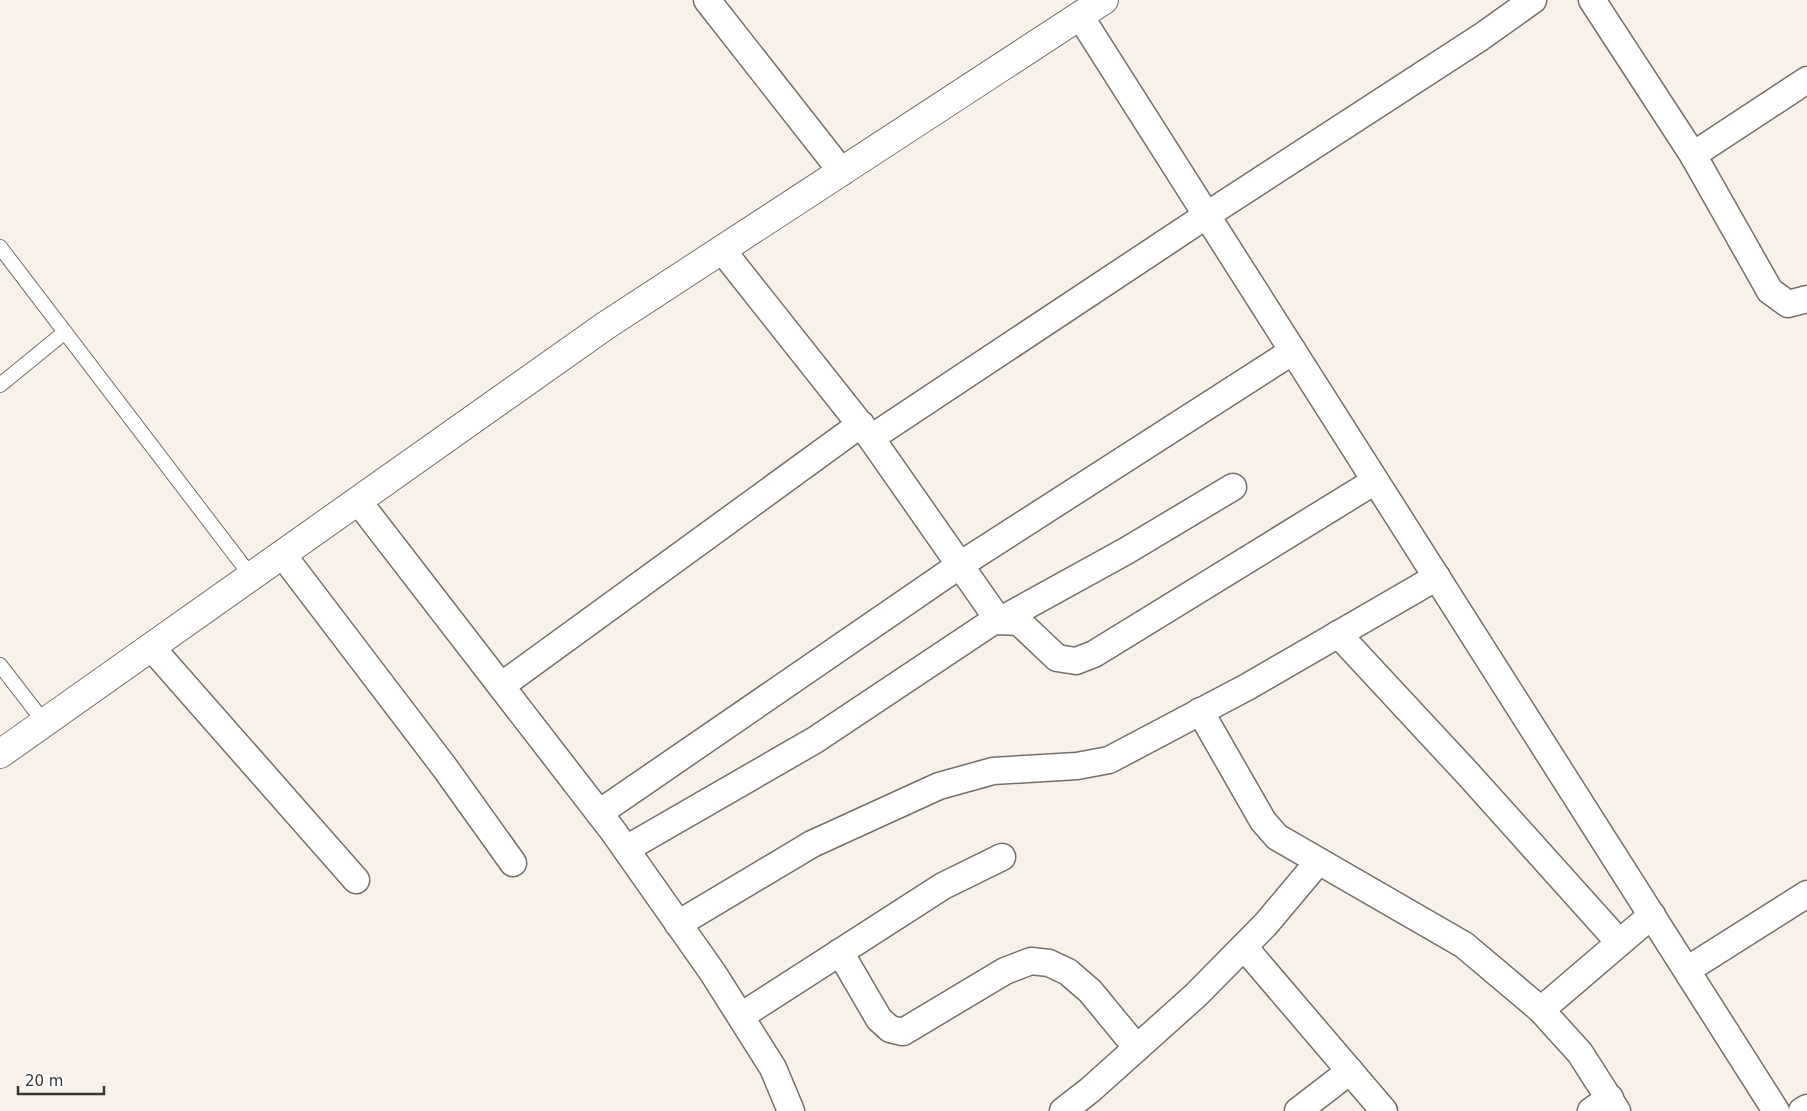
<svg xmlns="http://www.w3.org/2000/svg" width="1807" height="1111" font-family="'DejaVu Sans',sans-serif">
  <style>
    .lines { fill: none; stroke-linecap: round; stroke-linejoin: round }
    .lane-casing { stroke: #756f68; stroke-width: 16 }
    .street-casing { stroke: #756f68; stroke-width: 29 }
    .secondary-casing { stroke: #756f68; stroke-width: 30 }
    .lane { stroke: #fff; stroke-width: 14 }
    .street { stroke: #fff; stroke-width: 26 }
    .secondary { stroke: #fff; stroke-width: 28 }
  </style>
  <rect width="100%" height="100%" fill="#f8f1e9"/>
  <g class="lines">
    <defs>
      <g id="lane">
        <path d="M0 247 251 576"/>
        <path d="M0 385 65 332"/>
        <path d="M0 665 44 722"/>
      </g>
      <g id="street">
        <path d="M707 0 842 172"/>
        <path d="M1592 0 1693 155 1807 80"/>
        <path d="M1080 16 1776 1111"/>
        <path d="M1693 155 1770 291 1788 304 1807 299"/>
        <path d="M722 250 871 438 999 621 1126 551 1233 487"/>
        <path d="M871 438 1207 215 1481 37 1533 0"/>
        <path d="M358 501 613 831 713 973 773 1068 791 1111"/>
        <path d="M282 554 445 768 513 863"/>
        <path d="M1338 634 1469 775 1619 942"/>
        <path d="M151 647 356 880"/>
        <path d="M501 686 861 424"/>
        <path d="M1200 711 1263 821 1277 837 1464 945 1541 1010 1580 1053 1617 1111"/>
        <path d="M599 813 960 565 1293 351"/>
        <path d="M626 849 815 740 992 622 999 621 1019 622 1057 658 1076 661 1094 654 1375 481"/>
        <path d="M678 924 812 844 939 786 993 771 1077 766 1109 760 1247 687 1437 577"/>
        <path d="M1244 947 1384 1111"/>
        <path d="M840 952 879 1019 890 1029 903 1032 1005 971 1031 961 1049 963 1068 972 1090 991 1137 1048"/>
        <path d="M1687 970 1807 894"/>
        <path d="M1541 1010 1652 915"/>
        <path d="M741 1016 943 886 1002 857"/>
        <path d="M1063 1111 1090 1090 1196 995 1266 924 1318 862"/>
        <path d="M1298 1111 1350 1071"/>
        <path d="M1591 1111 1610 1098"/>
        <path d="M1802 1111 1807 1108"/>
      </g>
      <path id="secondary" d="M0 754 605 326 1104 0"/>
    </defs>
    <use href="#lane" class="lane-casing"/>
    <use href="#street" class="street-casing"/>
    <use href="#secondary" class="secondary-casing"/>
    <use href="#lane" class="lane"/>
    <use href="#street" class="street"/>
    <use href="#secondary" class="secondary"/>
  </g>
  <path d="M18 1086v8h86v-8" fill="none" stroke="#383532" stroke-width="2.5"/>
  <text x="25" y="1086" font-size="15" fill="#383532" stroke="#ffffff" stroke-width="4" paint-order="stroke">20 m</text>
</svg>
